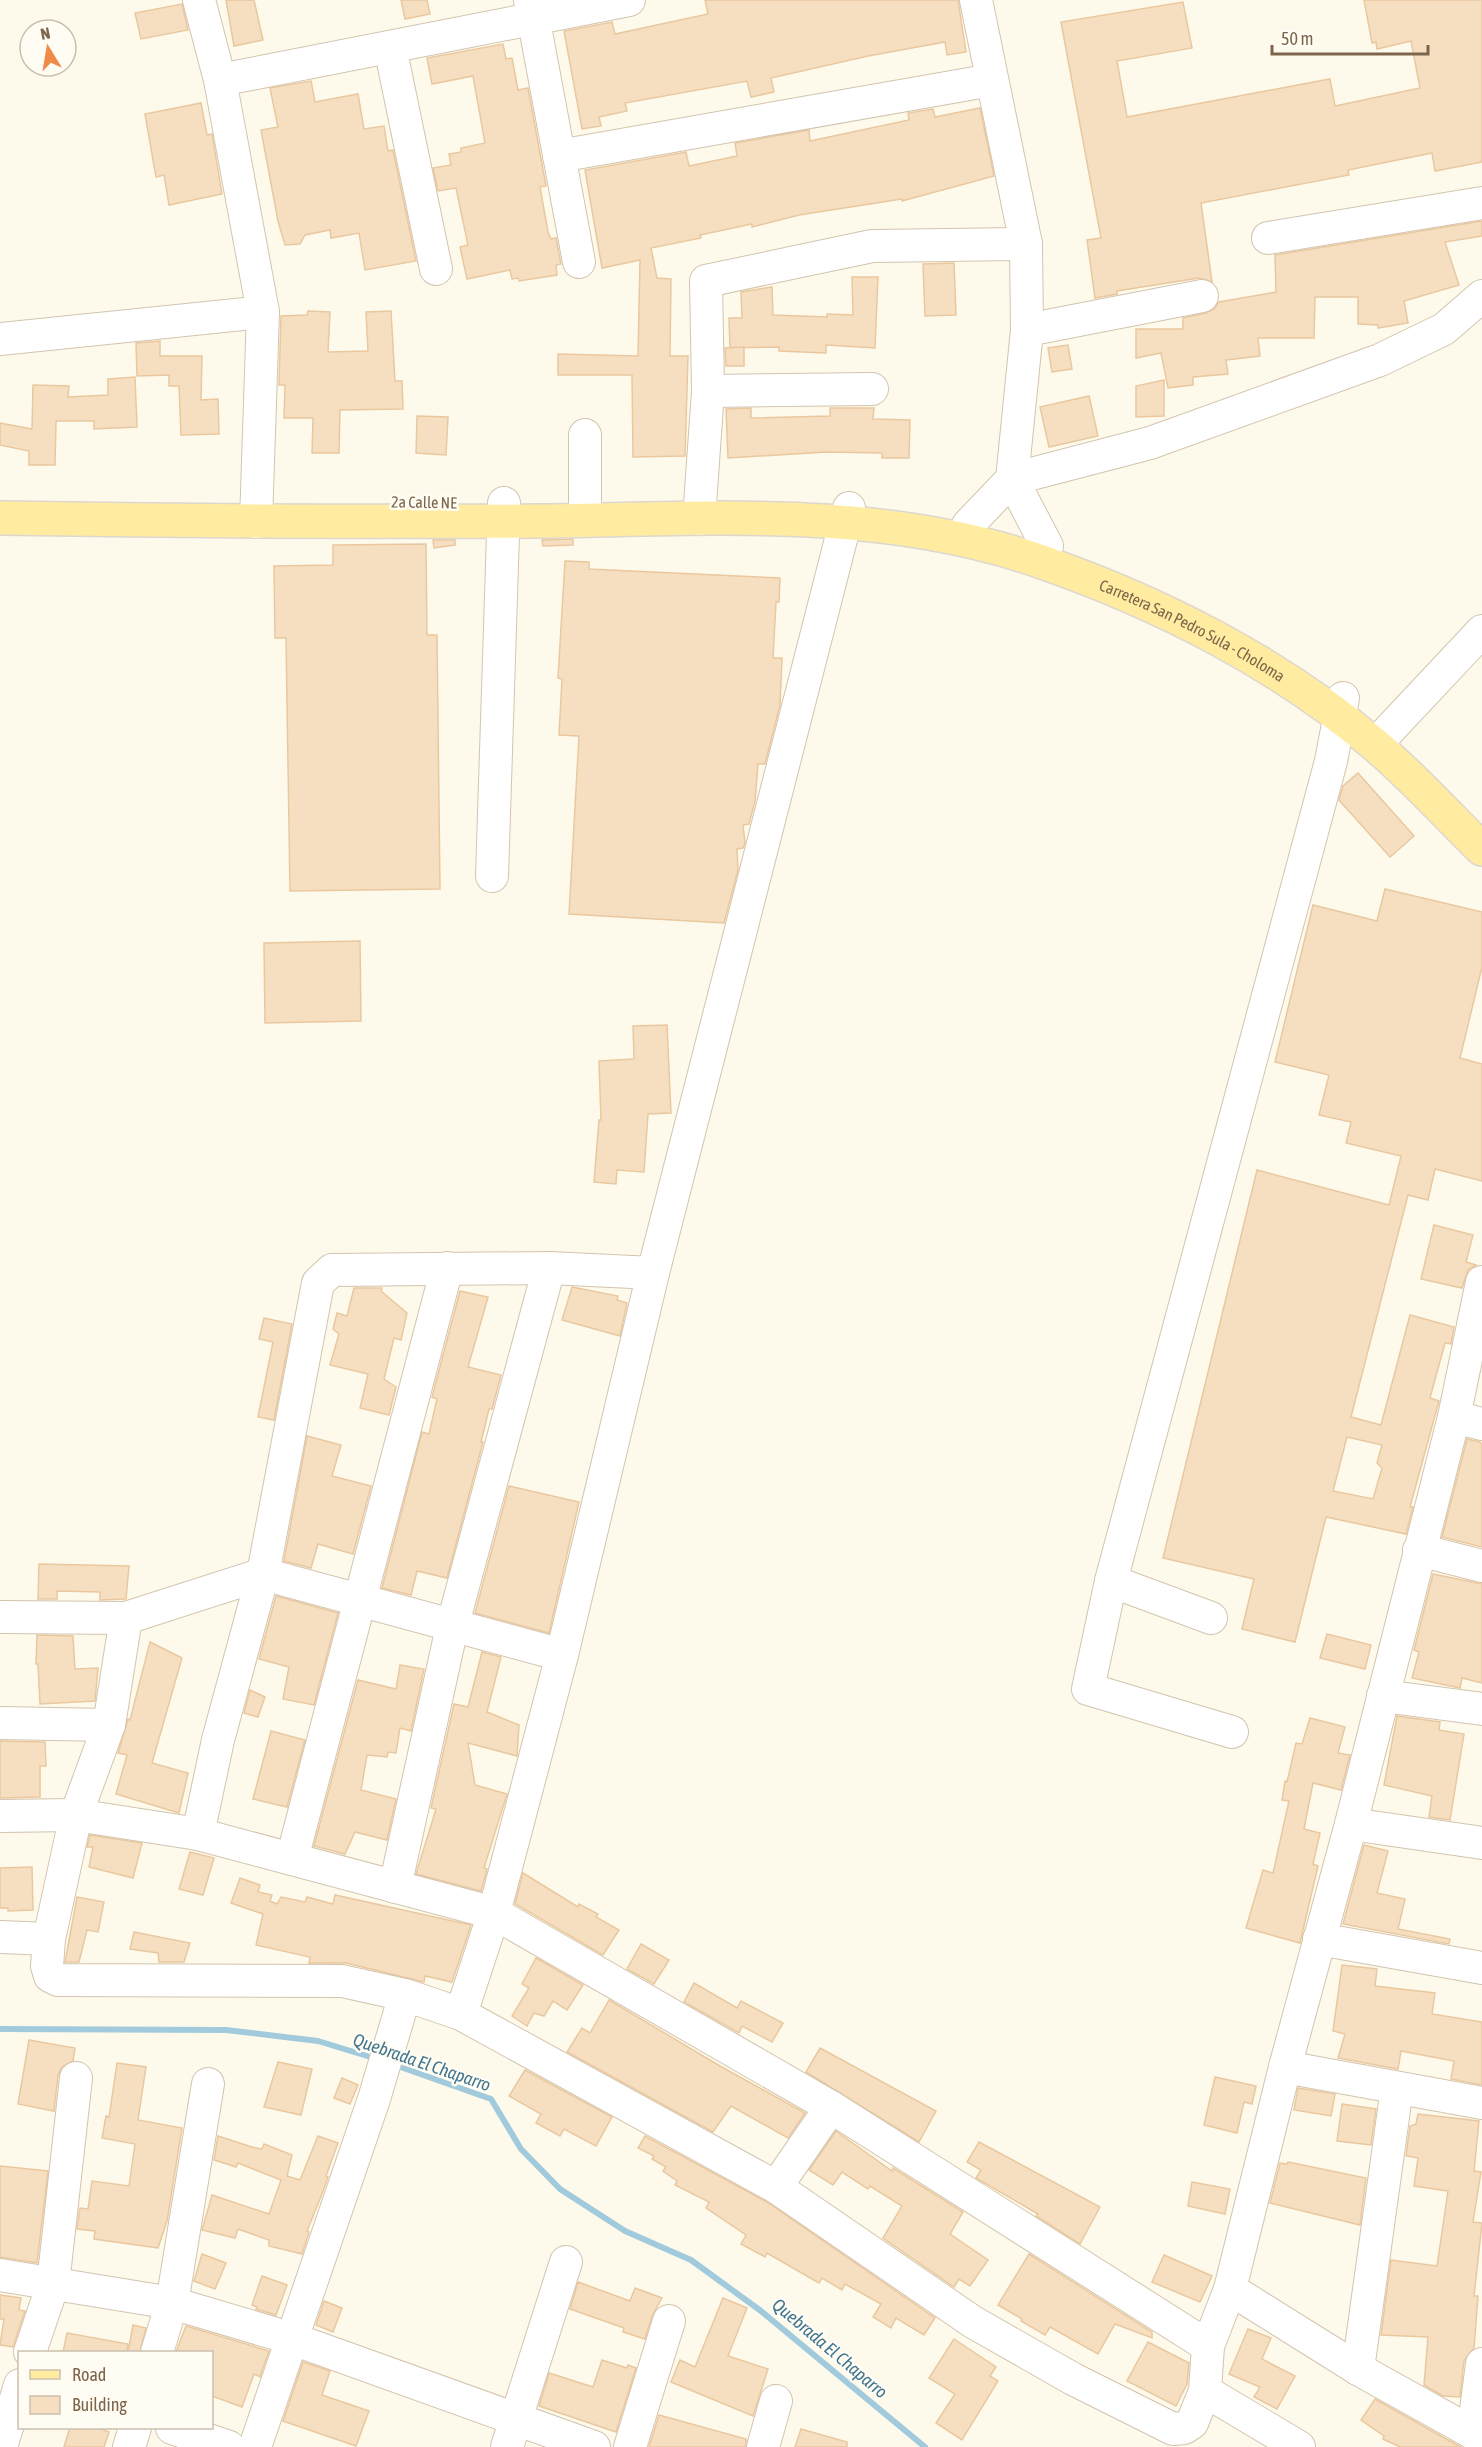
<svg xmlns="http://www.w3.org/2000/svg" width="1482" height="2447" font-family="'Asap Condensed',sans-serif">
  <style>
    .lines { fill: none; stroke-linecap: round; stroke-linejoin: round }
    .stream { stroke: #a2cadd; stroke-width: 6 }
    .building { fill: #f6dfc0; stroke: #eac89f; stroke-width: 1.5; fill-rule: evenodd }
    .minor-casing { stroke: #d3c4ae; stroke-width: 34 }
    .major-casing { stroke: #ddd7d0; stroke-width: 36 }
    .minor { stroke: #fff; stroke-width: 32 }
    .major { stroke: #ffeca1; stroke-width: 33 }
    .labels { text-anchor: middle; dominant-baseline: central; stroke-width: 5; stroke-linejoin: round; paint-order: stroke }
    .street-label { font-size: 16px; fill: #7c654a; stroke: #fffcf3 }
    .water-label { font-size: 18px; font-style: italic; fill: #417691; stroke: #fffcf3 }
  </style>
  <rect width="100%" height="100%" fill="#fefaeb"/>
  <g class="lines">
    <g class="stream">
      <path d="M0 2029 226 2030 318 2041 377 2059"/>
      <path d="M392 2064 491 2099 521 2149 560 2189 625 2231 691 2260 761 2311 925 2447"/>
    </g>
  </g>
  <g class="building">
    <path d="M226 0H254L263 40 234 46Z"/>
    <path d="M401 0H427L430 14 405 19Z"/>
    <path d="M705 0H958L966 52 947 55 945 42 868 56 771 78 774 92 751 97 747 81 625 103 627 111 599 117 601 126 582 129 564 31 612 22 615 34 708 14Z"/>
    <path d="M1364 0H1482V162L1435 171 1432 153 1348 170 1349 175 1201 203 1212 282 1199 278 1117 291V294L1095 298 1087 240 1101 238 1061 22 1183 2 1192 48 1117 61 1127 117 1330 79 1335 106 1420 88 1411 41 1377 49 1376 42 1372 43Z"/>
    <path d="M182 4 188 30 141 39 135 13Z"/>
    <path d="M503 44 506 59 512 58 518 90 528 88 546 186 540 187 548 232 551 239 556 238 561 264 556 265 557 275 519 281 518 278 512 279 510 270 467 279 460 247 468 245 456 188 438 191 433 168 451 165 449 154 461 152V148L485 143 473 76 432 84 427 58Z"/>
    <path d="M311 81 315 102 358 94 364 129 384 126 388 151 393 150 416 261 365 270 359 233 331 238 330 230 305 235 300 244 285 245 278 221 261 130 278 127 270 88Z"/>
    <path d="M201 103 207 135 212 134 222 194 169 205 164 175 156 177 145 114Z"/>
    <path d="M980 108 994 176 902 201V199L799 215 752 227V224L700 235 701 238 651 248 657 278 671 279 670 356H688L685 456 633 457 632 375H558V354L638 356 640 260 602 268 585 170 686 152 689 166 737 156 735 143 809 130 810 141 909 120 908 113 933 109 935 117Z"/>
    <path d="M1482 221V236L1445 242 1459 285 1404 301 1408 323 1378 328V325L1358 324V297H1315L1314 338H1258L1260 356 1226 360 1228 374 1193 377V385L1168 388 1161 353 1136 358V329H1183V318L1206 313 1214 309 1219 302 1276 292 1275 255Z"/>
    <path d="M954 263 956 315 925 316 923 264Z"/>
    <path d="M852 277H878L875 348 826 345V353L779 351V347L730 348 729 318H742L741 292 772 287 773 315 827 317V314L853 315Z"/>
    <path d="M308 311 330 312 328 352 368 351 366 312 391 311 395 381H402L403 409 340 410 339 453H312L313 418H284L285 385H279L281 316 307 315Z"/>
    <path d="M160 341V356H202L201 400 218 399 219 434 181 435 179 386H169V375L137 376 136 343Z"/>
    <path d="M1068 345 1072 369 1052 372 1048 348Z"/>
    <path d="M744 347V366H726L725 348Z"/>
    <path d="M135 377 137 427 94 429V421H56L55 465H29V451L0 445V423L32 429 33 385 69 386 68 397 108 395V379Z"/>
    <path d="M1164 380V416L1136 417V386Z"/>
    <path d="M1089 396 1098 436 1049 447 1040 407Z"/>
    <path d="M751 408V418L830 416V408H874L873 419 910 420 909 458H882V453L826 452 728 458 726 409Z"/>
    <path d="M417 416 448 417 446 455 416 453Z"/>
    <path d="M573 539V545L543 546 542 540Z"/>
    <path d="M433 540H455V545L434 548Z"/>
    <path d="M426 544 427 635H437L440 889 290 891 286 638H275L274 566 333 565V545Z"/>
    <path d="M565 561 589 562V569L780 578 779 602H776L773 658H782L780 705 765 764H758L755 801 749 824 743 825 745 843 743 848 737 849 738 870 724 923 569 914 579 736 559 735 562 679 558 678Z"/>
    <path d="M1358 773 1414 836 1390 857 1339 800 1343 786Z"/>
    <path d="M1385 889 1482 912V967L1460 1058 1482 1064V1181L1435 1169 1428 1200 1408 1195 1351 1417 1381 1425 1410 1315 1454 1327 1451 1344 1445 1343 1430 1398 1439 1401 1410 1507H1413L1406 1534 1326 1517 1295 1642 1242 1629 1254 1579 1163 1558 1257 1170 1389 1205 1401 1156 1346 1143 1351 1122 1319 1115 1329 1075 1275 1062 1313 905 1377 921ZM1347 1437 1382 1445 1377 1463 1382 1468 1373 1499 1333 1491Z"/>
    <path d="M360 941 361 1021 265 1023 264 943Z"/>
    <path d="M667 1025 671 1113 648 1114 644 1172 617 1170 616 1184 594 1182 599 1120H601L599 1061 634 1059 633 1026Z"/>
    <path d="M1434 1225 1473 1235 1466 1262 1476 1265 1468 1270 1462 1288 1421 1279Z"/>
    <path d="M572 1287 618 1296 617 1300 627 1303 620 1336 562 1320Z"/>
    <path d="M354 1288H382L381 1291 407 1313 401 1340 394 1338 384 1379 396 1387 389 1415 360 1408 368 1374 330 1365 339 1334 333 1329 337 1313 347 1316Z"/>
    <path d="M460 1291 488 1297 468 1367 501 1375 492 1409H489L481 1442H483L447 1578 417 1571 411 1595 382 1588 422 1432 429 1434 437 1399 432 1397Z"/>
    <path d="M264 1318 292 1324 274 1420 258 1417 273 1342 259 1339Z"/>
    <path d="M307 1436 341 1445 332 1476 371 1486 353 1554 318 1544 311 1568 284 1561Z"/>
    <path d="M1467 1439 1480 1442 1482 1445V1547L1442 1537Z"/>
    <path d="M509 1486 579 1502 549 1633 475 1613Z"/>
    <path d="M39 1564 129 1566 126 1599 100 1600V1592L57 1591V1599H38Z"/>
    <path d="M1433 1574 1482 1584V1683L1462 1678 1460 1688 1412 1678 1419 1652 1414 1650Z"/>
    <path d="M276 1596 338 1613 314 1705 283 1699 289 1667 259 1659Z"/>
    <path d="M1327 1634 1371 1645 1365 1669 1320 1658Z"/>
    <path d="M37 1635 73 1636 75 1669 98 1668 95 1701 40 1704 38 1664H36Z"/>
    <path d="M150 1642 182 1658 152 1763 188 1773 179 1813 116 1794 127 1755 118 1753 128 1719 130 1720Z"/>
    <path d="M482 1652 501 1657 487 1712 519 1725 517 1756 468 1743 475 1785 507 1794 484 1868 487 1869 481 1891 416 1874 436 1809 431 1808 454 1704 468 1707Z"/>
    <path d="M400 1665 424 1669 411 1731 400 1728 396 1753 388 1752 387 1757 367 1755 361 1790 396 1799 387 1840 355 1832 345 1854 314 1846 358 1680 396 1689Z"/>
    <path d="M250 1690 265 1697 258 1717 244 1713Z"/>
    <path d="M1397 1716 1440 1722 1439 1730 1464 1734 1450 1820 1429 1817 1432 1796 1384 1785Z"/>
    <path d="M1310 1718 1345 1727 1338 1753 1350 1755 1341 1790 1313 1783 1304 1829 1320 1833 1313 1864 1318 1866 1300 1943 1246 1928 1263 1870 1273 1873 1289 1801 1282 1800 1285 1781 1287 1782 1296 1743 1302 1744Z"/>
    <path d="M271 1731 305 1740 287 1807 253 1799Z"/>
    <path d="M0 1741 45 1742 46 1766H40V1797L0 1798Z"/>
    <path d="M90 1835 142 1843 133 1878 89 1867 93 1847H87Z"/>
    <path d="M1364 1845 1388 1851 1377 1893 1405 1899 1398 1929 1450 1939 1449 1944 1343 1924Z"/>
    <path d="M190 1852 214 1858 203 1895 179 1889Z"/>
    <path d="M32 1867 33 1910 8 1911V1908H0V1868Z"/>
    <path d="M523 1873 578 1907 579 1904 598 1914 596 1917 619 1930 603 1955 515 1904Z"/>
    <path d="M240 1878 260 1885 258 1892 272 1895 270 1901 277 1904 281 1897 305 1902 307 1897 333 1904 335 1895 471 1925 452 1982 425 1976 424 1982 346 1963H309L310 1957 256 1945 263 1914 231 1903Z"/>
    <path d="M77 1897 104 1902 98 1932 87 1930 79 1962H65Z"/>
    <path d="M134 1932 190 1943 184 1962H159L158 1953 130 1949Z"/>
    <path d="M641 1944 669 1960 654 1984 627 1969Z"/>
    <path d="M536 1958 583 1985 567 2010 553 2001 544 2016 534 2013 527 2026 512 2016 529 1988 522 1984Z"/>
    <path d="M1342 1965 1377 1969 1375 1986 1435 1993 1432 2014 1482 2022V2085L1451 2079 1454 2061 1438 2058 1401 2051 1398 2069 1338 2058 1345 2034 1333 2031Z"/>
    <path d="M694 1983 737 2008 741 2001 783 2023 772 2042 742 2026 739 2033 684 2002Z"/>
    <path d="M609 2000 720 2066 805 2113 788 2138 731 2106 713 2132 567 2052 582 2028 590 2033Z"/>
    <path d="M29 2040 75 2048 73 2061 62 2067 58 2075 54 2111 18 2104Z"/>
    <path d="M820 2048 936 2111 919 2142 806 2072Z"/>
    <path d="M278 2062 312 2069 301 2115 264 2107Z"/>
    <path d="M117 2063 146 2067 138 2120 182 2128 167 2221 158 2248 94 2239 95 2231 77 2229 80 2208 88 2209 92 2181 129 2186 135 2144 102 2138 106 2116 109 2117Z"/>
    <path d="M525 2070 612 2117 596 2146 564 2129 560 2136 536 2123 541 2114 509 2096Z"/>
    <path d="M1215 2077 1256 2086 1252 2104 1244 2102 1237 2133 1204 2125Z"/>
    <path d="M342 2078 358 2085 350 2104 334 2098Z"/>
    <path d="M1298 2088 1335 2094 1331 2116 1294 2110Z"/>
    <path d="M1342 2104 1376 2109 1371 2145 1337 2141Z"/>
    <path d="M1418 2114 1479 2121 1474 2171 1481 2172 1473 2222 1482 2223 1474 2296H1478L1474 2348 1464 2361 1460 2397 1443 2396 1424 2385 1428 2337 1381 2335 1391 2260 1437 2266 1448 2191 1414 2186 1418 2158 1406 2156 1410 2126 1416 2124Z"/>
    <path d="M836 2131 892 2171 893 2168 963 2212 950 2234 988 2260 970 2286 959 2279 954 2287 883 2238 902 2206 870 2186 868 2189 842 2172 833 2185 809 2170Z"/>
    <path d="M218 2136 252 2147 262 2149 264 2144 292 2155 287 2176 300 2180 318 2136 338 2143 326 2176 328 2177 322 2194 307 2231 309 2232 302 2254 269 2246V2240L238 2229 235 2238 202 2230 212 2195 269 2214 281 2180 238 2163 236 2167 214 2160Z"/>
    <path d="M645 2136 767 2202 935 2318 924 2335 896 2318 891 2328 873 2317 881 2304 845 2284 842 2290 822 2278 819 2283 767 2253 765 2257 741 2244 746 2235 706 2208 709 2202 675 2185 677 2181 663 2171 666 2167 652 2159 654 2156 638 2148Z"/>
    <path d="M979 2142 1100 2207 1080 2244 1036 2216 1038 2214 976 2178 981 2170 967 2162Z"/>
    <path d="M1288 2162 1366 2178 1360 2225 1270 2203 1280 2163 1287 2164Z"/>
    <path d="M0 2166 48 2171 37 2263 0 2257Z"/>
    <path d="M1192 2182 1230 2189 1225 2214 1188 2206Z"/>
    <path d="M202 2254 226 2263 215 2289 194 2281Z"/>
    <path d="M1029 2254 1152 2332V2338L1115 2324 1098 2354 1050 2327 1045 2335 1021 2321 1022 2319 998 2305Z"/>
    <path d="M1164 2255 1212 2276 1200 2302 1152 2282Z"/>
    <path d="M262 2276 287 2285 276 2315 256 2309 257 2307 252 2305Z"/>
    <path d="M578 2282 630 2301 635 2288 662 2298 652 2316 645 2339 623 2332 624 2328 570 2309Z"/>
    <path d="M0 2295 21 2298 19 2310 25 2311 13 2347 0 2345 4 2319H0Z"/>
    <path d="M723 2298 747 2308 728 2356 768 2369 753 2416 671 2382 680 2360 695 2367Z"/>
    <path d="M324 2301 342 2308 333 2332 316 2325Z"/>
    <path d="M133 2325 146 2328 140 2352H128Z"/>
    <path d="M186 2326 269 2351 260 2377 254 2374 242 2407 212 2396V2352H176Z"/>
    <path d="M1248 2329 1271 2338 1262 2359 1295 2376 1277 2409 1254 2397 1260 2387 1229 2374Z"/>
    <path d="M67 2333 128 2344 127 2352H63Z"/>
    <path d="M954 2339 996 2367 990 2376 998 2381 962 2440 936 2423 955 2394 929 2378Z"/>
    <path d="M1148 2342 1189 2363 1187 2384 1176 2406 1127 2381Z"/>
    <path d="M602 2360 627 2368 628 2365 636 2368 616 2432 539 2406 549 2373 593 2387Z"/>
    <path d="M303 2362 330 2371 322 2395 369 2411 356 2446 283 2421Z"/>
    <path d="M1375 2399 1455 2444 1461 2447H1400L1383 2439 1384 2436 1361 2420Z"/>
    <path d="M659 2415 746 2439V2447H649Z"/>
    <path d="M70 2427H96L109 2432 104 2447H64Z"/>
    <path d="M801 2429 847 2442V2447H795Z"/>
  </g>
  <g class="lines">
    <defs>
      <g id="minor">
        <path d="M199 0 220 80 263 312 256 522"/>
        <path d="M530 0 579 262"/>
        <path d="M976 0 1026 244 1027 330 1012 479 1047 546"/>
        <path d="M390 47 436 269"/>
        <path d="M220 80 629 0"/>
        <path d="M559 156 992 80"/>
        <path d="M1268 238 1482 203"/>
        <path d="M1027 330 1202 296"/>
        <path d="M0 339 263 312"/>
        <path d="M708 391 872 389"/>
        <path d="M585 504V435"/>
        <path d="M699 519 708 391 706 281 872 246 1026 244"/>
        <path d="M968 525 1012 479 1150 443 1380 360 1444 329 1482 296"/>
        <path d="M1375 745 1482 631"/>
        <path d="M492 876 504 503"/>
        <path d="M1454 1417 1482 1424"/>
        <path d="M1419 1550 1482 1566"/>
        <path d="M1111 1581 1088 1689 1232 1732"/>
        <path d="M0 1617 126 1618 263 1574 562 1655"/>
        <path d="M126 1618 109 1725 76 1815 49 1939 47 1966 50 1976 58 1980 342 1981 405 1995 461 2014 776 2187 973 2322 1073 2379 1173 2429 1184 2428 1192 2423 1205 2391 1208 2346 1230 2289 1285 2067 1351 1824 1454 1417 1482 1282"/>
        <path d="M1211 1618 1111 1581 1331 761 1343 698"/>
        <path d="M1383 1696 1482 1709"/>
        <path d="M0 1723 109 1725"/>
        <path d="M0 1816 76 1815 198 1834 494 1913 831 2107 1208 2346"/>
        <path d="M1351 1824 1482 1843"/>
        <path d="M198 1834 218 1740 263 1574 318 1283 332 1270 549 1268 653 1273"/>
        <path d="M292 1859 447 1268"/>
        <path d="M395 1887 452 1627 549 1268"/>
        <path d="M0 1937 49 1939"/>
        <path d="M1319 1939 1482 1968"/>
        <path d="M461 2014 494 1913 562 1655 653 1273 849 508"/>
        <path d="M1285 2067 1482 2103"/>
        <path d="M776 2187 831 2107"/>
        <path d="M0 2275 172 2303 290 2338 594 2447"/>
        <path d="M1230 2289 1358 2369 1482 2438"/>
        <path d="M30 2352 53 2284 76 2078"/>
        <path d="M157 2352 172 2303 208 2084"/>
        <path d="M1358 2369 1397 2088"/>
        <path d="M1205 2391 1299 2447"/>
        <path d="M172 2428 229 2447"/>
        <path d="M1473 2433 1482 2364"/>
        <path d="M1 2447 20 2385"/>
        <path d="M129 2447 135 2428"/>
        <path d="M255 2447 374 2099 405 1995"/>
        <path d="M507 2447 566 2262"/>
        <path d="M630 2447 669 2321"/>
        <path d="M763 2447 776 2401"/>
      </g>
      <g id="major">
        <path id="s1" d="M0 518C180 521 359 522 539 521 706 519 881 505 1042 562 1160 603 1278 663 1374 744 1412 776 1446 814 1482 849"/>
      </g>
    </defs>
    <use href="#minor" class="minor-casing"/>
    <use href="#major" class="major-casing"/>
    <use href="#minor" class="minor"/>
    <use href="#major" class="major"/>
  </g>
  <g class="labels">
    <g class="street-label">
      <text transform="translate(424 502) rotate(1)">2a Calle NE</text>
      <text stroke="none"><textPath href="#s1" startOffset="1212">Carretera San Pedro Sula - Choloma</textPath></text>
    </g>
    <g class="water-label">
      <text transform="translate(422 2062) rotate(19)">Quebrada El Chaparro</text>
      <text transform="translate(830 2348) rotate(40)">Quebrada El Chaparro</text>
    </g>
  </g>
  <rect x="18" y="2351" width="195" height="78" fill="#fffcf3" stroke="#cbc0af" stroke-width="1.5"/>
  <rect x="30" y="2370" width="30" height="9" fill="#ffeca1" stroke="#cbc0af" stroke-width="1.5"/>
  <text x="72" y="2381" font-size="18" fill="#7c654a">Road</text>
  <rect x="30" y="2396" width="30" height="18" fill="#f6dfc0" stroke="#cbc0af" stroke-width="1.5"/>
  <text x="72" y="2411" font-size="18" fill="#7c654a">Building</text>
  <g transform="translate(48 48) rotate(349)"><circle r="28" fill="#fffcf3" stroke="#cbc0af" stroke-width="1.5"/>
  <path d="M0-4.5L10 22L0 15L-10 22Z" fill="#f08a48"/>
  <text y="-9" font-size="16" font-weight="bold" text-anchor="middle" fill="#7c654a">N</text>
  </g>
  <path d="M1272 45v9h156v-9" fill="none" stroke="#7c654a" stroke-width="3"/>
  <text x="1281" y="45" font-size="18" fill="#7c654a" stroke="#fffcf3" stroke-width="4.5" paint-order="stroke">50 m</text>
</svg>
